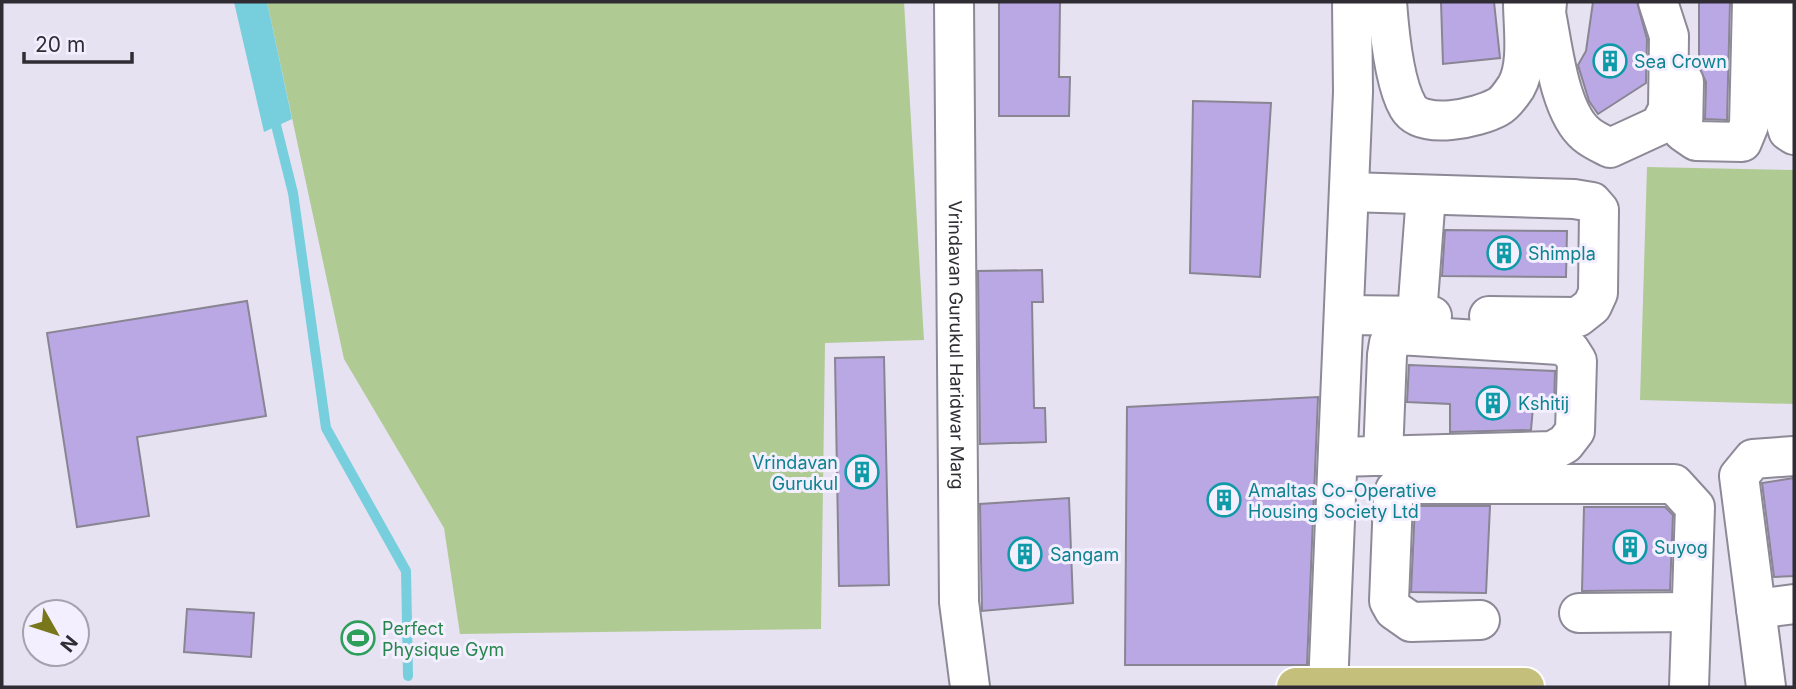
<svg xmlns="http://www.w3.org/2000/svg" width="1796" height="689" font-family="Inter,sans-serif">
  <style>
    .green { fill: #b0ca94 }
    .water { fill: #77cfde }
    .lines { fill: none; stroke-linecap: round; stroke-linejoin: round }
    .stream { stroke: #77cfde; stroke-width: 10 }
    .building { fill: #baa8e4; stroke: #898593; stroke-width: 2 }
    .minor-casing { stroke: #8d8997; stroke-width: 42 }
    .major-casing { stroke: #fff; stroke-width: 42 }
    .minor { stroke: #fff; stroke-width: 38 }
    .major { stroke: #c5bf7c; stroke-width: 38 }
    .labels { text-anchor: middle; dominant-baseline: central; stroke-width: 6; stroke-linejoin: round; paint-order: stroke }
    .culture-label { font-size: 18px; fill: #0d838f; stroke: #f3efff; text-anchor: start }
    .street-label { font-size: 18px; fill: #2f2d33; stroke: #f3efff }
    .leisure-label { font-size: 18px; fill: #27864d; stroke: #f3efff; text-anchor: start }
  </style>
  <rect width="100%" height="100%" fill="#e6e2f1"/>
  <g class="green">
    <path d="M267 2H904L924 340 825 343 821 629 460 634 444 528 344 359Z"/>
    <path d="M1647 167 1794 170V404L1640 400Z"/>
  </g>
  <path class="water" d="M234 2H267L292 119 264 132Z"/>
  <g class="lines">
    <path class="stream" d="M273 113 293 193 326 428 406 571 408 676"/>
  </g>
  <g class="building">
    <path d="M999 2H1060L1059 77H1070L1069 116H999Z"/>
    <path d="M1441 2H1494L1500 58 1443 64Z"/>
    <path d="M1593 2H1637L1647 39 1646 83 1598 114 1589 101 1578 65 1586 51Z"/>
    <path d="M1699 2H1730L1727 120 1705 119 1706 82 1699 67Z"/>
    <path d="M1193 101 1271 103 1260 277 1190 273Z"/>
    <path d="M1445 230 1567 231 1566 277 1442 276Z"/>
    <path d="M1042 270 1043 302H1032L1034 408H1045L1046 442 980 444 978 271Z"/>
    <path d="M247 301 266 416 137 437 149 516 77 527 47 333Z"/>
    <path d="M884 357 889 585 839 586 835 358Z"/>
    <path d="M1409 365 1555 371 1554 408 1533 407 1531 430 1450 432V404L1407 402Z"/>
    <path d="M1318 397 1307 665H1125L1127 407Z"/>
    <path d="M1794 478V576L1774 577 1762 483Z"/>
    <path d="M1069 498 1073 603 982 611 980 504Z"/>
    <path d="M1415 506H1490L1486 593 1411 592Z"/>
    <path d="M1584 507H1665L1673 515 1670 590 1582 591Z"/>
    <path d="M187 609 254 613 251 657 184 652Z"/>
  </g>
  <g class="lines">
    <defs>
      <g id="minor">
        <path id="s1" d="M954 2 959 602 970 687"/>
        <path d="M1387 2C1389 29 1394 83 1408 107 1422 131 1478 118 1498 107 1504 104 1512 93 1516 87 1529 65 1523 27 1523 2"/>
        <path d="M1547 2 1546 13C1553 47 1559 111 1586 134 1593 140 1602 144 1610 148L1660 125 1668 109 1669 36 1658 2"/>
        <path d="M1784 2 1785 121 1788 131 1794 135"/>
        <path d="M1684 82 1683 132 1696 141 1742 142 1749 125 1752 2"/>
        <path d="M1349 192 1574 199 1592 202 1599 210 1598 293 1592 306 1578 317 1489 316"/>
        <path d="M1344 315 1432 316"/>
        <path d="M1417 315 1426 195"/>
        <path d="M1338 457 1552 451 1565 444 1575 431 1577 361 1570 350 1559 345 1399 335 1389 343 1387 355 1383 456"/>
        <path d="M1756 609 1794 604"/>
        <path d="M1579 613 1691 612"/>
        <path d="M1480 620 1411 622 1394 610 1389 601 1393 500 1395 490 1402 484H1674L1695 507 1689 687"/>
        <path d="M1328 687 1353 92 1352 2"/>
        <path d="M1766 687 1739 476 1753 459 1794 456"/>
      </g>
      <path id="major" d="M1296 687H1525"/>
    </defs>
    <use href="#minor" class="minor-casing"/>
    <use href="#major" class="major-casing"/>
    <use href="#minor" class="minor"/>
    <use href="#major" class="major"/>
  </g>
  <defs>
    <symbol id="building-ring" viewBox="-11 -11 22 22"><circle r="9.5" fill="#f3efff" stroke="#0f9aa8" stroke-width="1.5"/><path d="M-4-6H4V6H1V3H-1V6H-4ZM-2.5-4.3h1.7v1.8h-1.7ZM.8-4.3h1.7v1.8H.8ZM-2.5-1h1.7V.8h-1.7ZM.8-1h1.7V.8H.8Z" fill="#0f9aa8"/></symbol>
    <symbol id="stadium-ring" viewBox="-11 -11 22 22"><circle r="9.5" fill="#f3efff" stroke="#2e9e5b" stroke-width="1.5"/><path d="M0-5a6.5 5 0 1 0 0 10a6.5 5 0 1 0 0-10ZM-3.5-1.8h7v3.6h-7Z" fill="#2e9e5b"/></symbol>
  </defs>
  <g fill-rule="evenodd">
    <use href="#building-ring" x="1591" y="42" width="38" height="38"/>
    <use href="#building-ring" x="1485" y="234" width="38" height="38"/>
    <use href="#building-ring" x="1474" y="384" width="38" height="38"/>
    <use href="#building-ring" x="843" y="453" width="38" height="38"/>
    <use href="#building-ring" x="1205" y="481" width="38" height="38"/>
    <use href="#building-ring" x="1611" y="528" width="38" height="38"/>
    <use href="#building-ring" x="1006" y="535" width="38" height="38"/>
    <use href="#stadium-ring" x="339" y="619" width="38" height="38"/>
  </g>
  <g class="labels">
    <g class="culture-label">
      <text x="1634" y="61">Sea Crown</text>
      <text x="1528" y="253">Shimpla</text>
      <text x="1518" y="403">Kshitij</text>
      <text x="838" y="462" text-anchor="end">Vrindavan<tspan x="838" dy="21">Gurukul</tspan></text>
      <text x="1248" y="490">Amaltas Co-Operative<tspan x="1248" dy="21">Housing Society Ltd</tspan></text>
      <text x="1654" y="547">Suyog</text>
      <text x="1050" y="554">Sangam</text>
    </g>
    <g class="street-label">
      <text stroke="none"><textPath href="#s1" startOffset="343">Vrindavan Gurukul Haridwar Marg</textPath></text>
    </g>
    <g class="leisure-label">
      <text x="382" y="628">Perfect<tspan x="382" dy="21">Physique Gym</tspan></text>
    </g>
  </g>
  <rect width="1796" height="689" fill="none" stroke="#2f2d33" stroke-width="7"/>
  <g transform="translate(56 633) rotate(129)"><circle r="33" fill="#f3efff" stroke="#a5a1ad" stroke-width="2"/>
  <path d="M0-5L12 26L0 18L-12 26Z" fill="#79771c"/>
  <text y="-10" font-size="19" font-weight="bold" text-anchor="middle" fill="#2f2d33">N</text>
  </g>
  <path d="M24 52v10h108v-10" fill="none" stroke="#2f2d33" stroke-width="3.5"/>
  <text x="35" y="52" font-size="21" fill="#2f2d33" stroke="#f3efff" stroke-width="5" paint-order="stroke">20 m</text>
</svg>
